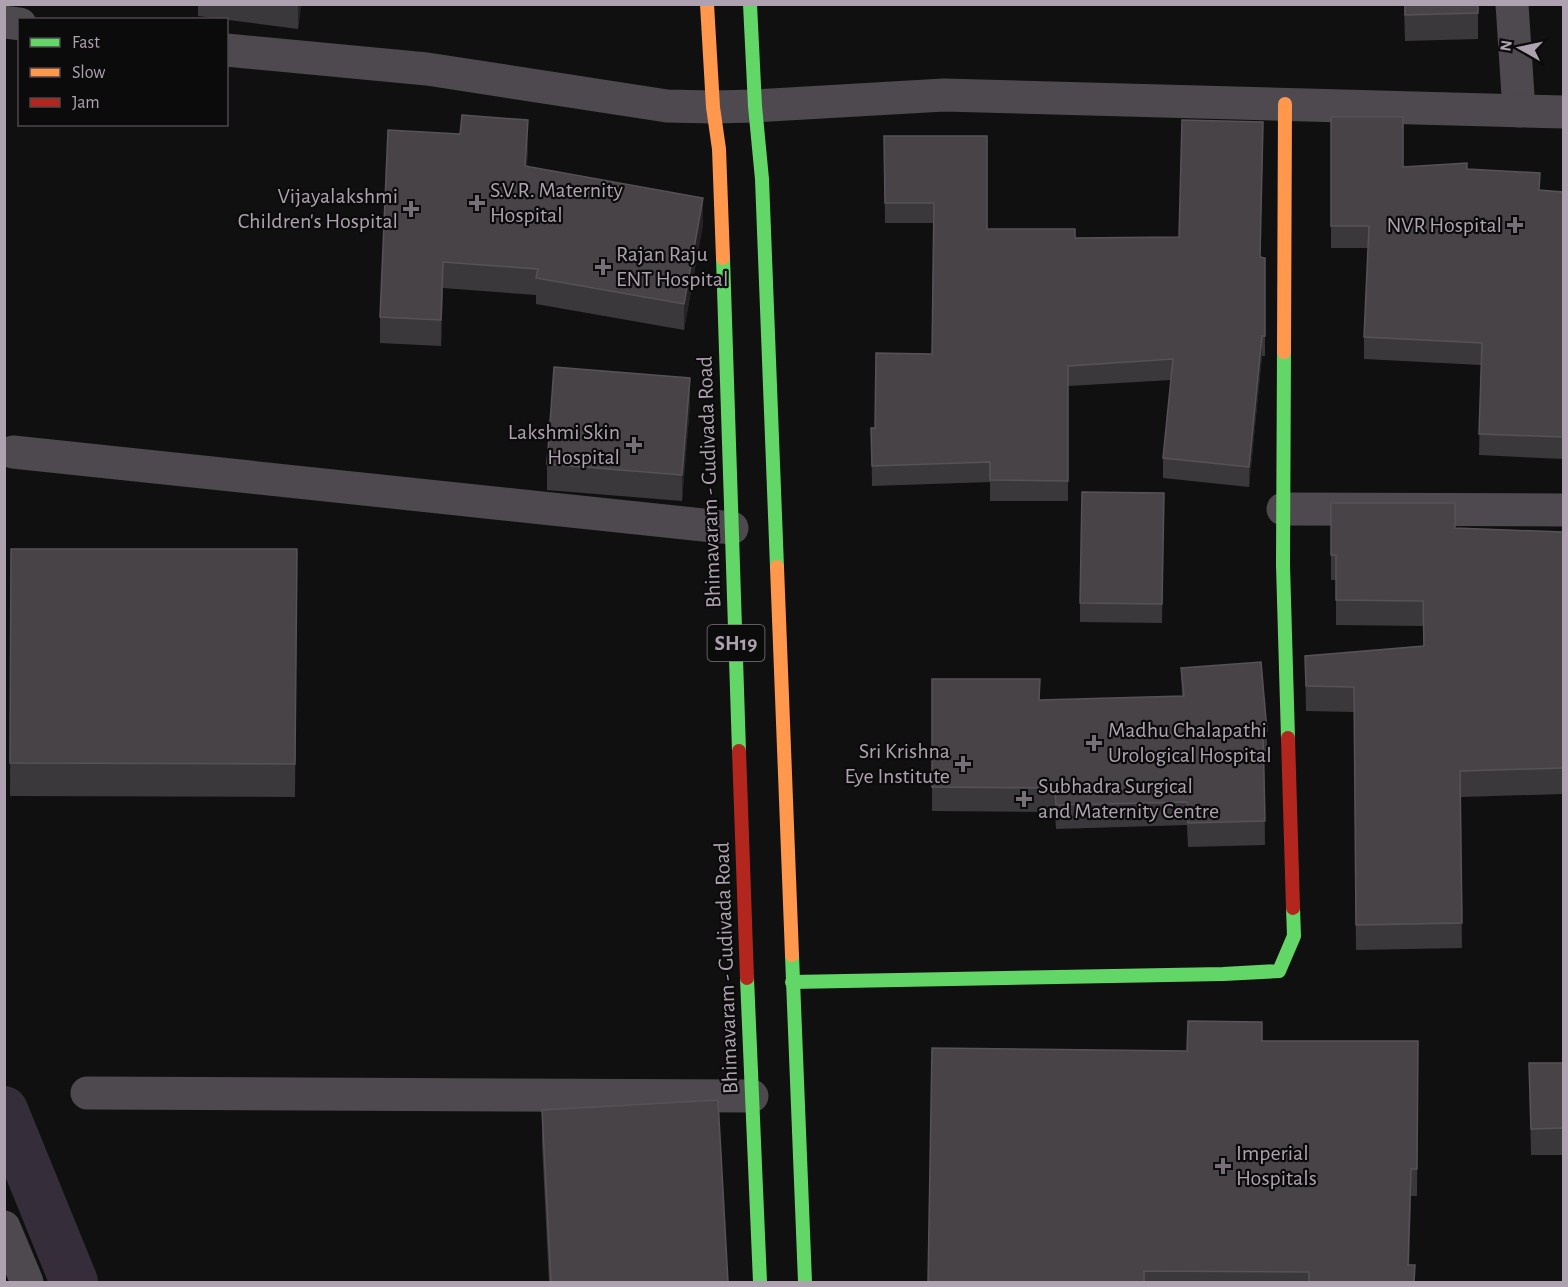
<svg xmlns="http://www.w3.org/2000/svg" width="1568" height="1287" font-family="'Alegreya Sans',sans-serif">
  <style>
    .lines { fill: none; stroke-linecap: round; stroke-linejoin: round }
    .canal { stroke: #352d3a; stroke-width: 48 }
    .street { stroke: #4d494e; stroke-width: 33 }
    .fast { stroke: #63d668; stroke-width: 14 }
    .slow { stroke: #ff974d; stroke-width: 14 }
    .jam { stroke: #b3261e; stroke-width: 14 }
    .wall { fill: #3b383b }
    .shaded-wall { fill: #252324 }
    .building { fill: #474347; stroke: #575258; stroke-width: 1.5 }
    .poi-dot { fill: #776f78; stroke: #0c0b0b; stroke-width: 2 }
    .labels { text-anchor: middle; dominant-baseline: central; stroke-width: 4.5; stroke-linejoin: round; paint-order: stroke }
    .shield { fill: #0c0b0b; stroke: #7d757e; stroke-width: 1.5 }
    .shield-label { font-size: 21px; font-weight: bold; fill: #aea2b0 }
    .poi-label { font-size: 22px; fill: #aea2b0; stroke: #0c0b0b; text-anchor: start }
    .street-label { font-size: 22px; fill: #aea2b0; stroke: #0c0b0b }
  </style>
  <rect width="100%" height="100%" fill="#111010"/>
  <g class="lines">
    <path class="canal" d="M4 1110 74 1282"/>
    <g class="street">
      <path d="M1512 4 1519 111"/>
      <path d="M4 22 20 24"/>
      <path d="M226 50 427 69 667 106 713 107 755 106 944 95 1564 112"/>
      <path d="M13 452 732 528"/>
      <path d="M1283 509 1564 510"/>
      <path d="M87 1093 752 1096"/>
      <path d="M4 1227 27 1282"/>
    </g>
    <g class="fast">
      <path d="M750 4 755 106 762 179 777 567"/>
      <path d="M723 258 739 751"/>
      <path d="M1284 352 1283 565 1288 738"/>
      <path d="M792 955 805 1282"/>
      <path d="M747 978 760 1282"/>
      <path d="M792 982 1223 974 1279 971 1294 936 1293 908"/>
    </g>
    <g class="slow">
      <path d="M707 4 713 107 719 149 723 258"/>
      <path d="M1284 352 1285 104"/>
      <path d="M777 567 792 955"/>
    </g>
    <g class="jam">
      <path d="M1288 738 1293 908"/>
      <path d="M739 751 747 978"/>
    </g>
  </g>
  <g class="wall">
    <path d="M198 4H301L298 29 198 16Z"/>
    <path d="M1404 4H1478V39L1405 41Z"/>
    <path d="M1331 117 1403 167 1467 169 1540 190 1563 192V459L1479 455 1481 365 1364 359V337L1368 248H1331Z"/>
    <path d="M884 136 987 229 1075 238 1179 237 1263 142 1260 257 1265 258V356H1262L1249 487 1163 478V458L1171 380 1068 386V501H990V482L872 486 871 428H875L932 354 933 223H885Z"/>
    <path d="M528 146 527 167 703 224 684 330 536 304V295L443 288 441 346 380 343V317Z"/>
    <path d="M690 404 682 501 547 490V464Z"/>
    <path d="M1164 493 1162 623 1080 622V603Z"/>
    <path d="M1331 503 1455 528 1563 532V794L1460 797 1462 948 1356 950 1354 712 1306 711 1305 656 1423 647V626L1336 625V580H1331Z"/>
    <path d="M11 549H297L295 797 10 796Z"/>
    <path d="M1181 668 1267 731V754L1264 755 1265 845 1188 847 1187 825 1056 829 1055 812 932 811V679L1039 700 1182 696Z"/>
    <path d="M1262 1041H1418L1417 1196H1411L1409 1265 1415 1282H928L1187 1051Z"/>
    <path d="M1529 1063H1563V1155H1531Z"/>
    <path d="M542 1110 728 1282H549L542 1143Z"/>
  </g>
  <g class="shaded-wall">
    <path d="M298 4H301L298 29Z"/>
    <path d="M528 120V146L525 193V166Z"/>
    <path d="M703 198V224L684 330V304Z"/>
    <path d="M443 262V288L441 346V320Z"/>
    <path d="M1262 336V356L1249 487V467Z"/>
    <path d="M690 378V404L682 501V475Z"/>
    <path d="M1411 1169V1196L1409 1282 1408 1265Z"/>
  </g>
  <g class="building">
    <path d="M1405 4H1478V13L1405 15Z"/>
    <path d="M462 115 528 120 525 166 703 198 684 304 536 278 538 269 443 262 441 320 380 317 388 130 460 134Z"/>
    <path d="M1331 117H1403V167L1467 163V169L1540 173 1539 190 1563 192V437L1479 434 1482 343 1364 337 1369 226H1331Z"/>
    <path d="M1182 120 1263 122 1260 257 1265 258V336H1262L1249 467 1163 458 1173 359 1068 366V481L990 480V462L872 466 871 428H875L876 353 932 354 934 203H885L884 136H987V229H1075V238L1179 237Z"/>
    <path d="M554 367 690 378 682 475 547 464Z"/>
    <path d="M1082 492 1164 493 1162 604 1080 603Z"/>
    <path d="M1331 503H1455V528L1563 532V768L1460 771 1462 923 1356 925 1354 687 1306 686 1305 656 1424 646 1423 601 1336 600V555H1331Z"/>
    <path d="M11 549H297L295 764 10 763Z"/>
    <path d="M1261 662 1267 731H1263L1265 821 1188 823 1187 802 1056 805 1055 788 932 787V679H1040L1039 700 1184 696 1181 668Z"/>
    <path d="M1188 1021 1262 1022V1041H1418L1417 1169H1411L1408 1265H1415L1414 1282H1309V1272L1144 1271V1282H928L932 1048 1187 1051Z"/>
    <path d="M1529 1063H1563V1128L1531 1129Z"/>
    <path d="M718 1100 728 1282H551L542 1110Z"/>
  </g>
  <g class="poi-dot">
    <path d="M474 194h6v6h6v6h-6v6h-6v-6h-6v-6h6z"/>
    <path d="M408 200h6v6h6v6h-6v6h-6v-6h-6v-6h6z"/>
    <path d="M1512 216h6v6h6v6h-6v6h-6v-6h-6v-6h6z"/>
    <path d="M600 258h6v6h6v6h-6v6h-6v-6h-6v-6h6z"/>
    <path d="M631 436h6v6h6v6h-6v6h-6v-6h-6v-6h6z"/>
    <path d="M1091 734h6v6h6v6h-6v6h-6v-6h-6v-6h6z"/>
    <path d="M960 755h6v6h6v6h-6v6h-6v-6h-6v-6h6z"/>
    <path d="M1021 790h6v6h6v6h-6v6h-6v-6h-6v-6h6z"/>
    <path d="M1220 1157h6v6h6v6h-6v6h-6v-6h-6v-6h6z"/>
  </g>
  <g class="labels">
    <rect class="shield" x="707.5" y="625" width="57" height="36" rx="4.5"/>
    <g class="shield-label">
      <text x="736" y="643">SH19</text>
    </g>
    <g class="poi-label">
      <text x="490" y="190">S.V.R. Maternity<tspan x="490" dy="25">Hospital</tspan></text>
      <text x="398" y="196" text-anchor="end">Vijayalakshmi<tspan x="398" dy="25">Children's Hospital</tspan></text>
      <text x="1502" y="225" text-anchor="end">NVR Hospital</text>
      <text x="616" y="254">Rajan Raju<tspan x="616" dy="25">ENT Hospital</tspan></text>
      <text x="620" y="432" text-anchor="end">Lakshmi Skin<tspan x="620" dy="25">Hospital</tspan></text>
      <text x="1108" y="730">Madhu Chalapathi<tspan x="1108" dy="25">Urological Hospital</tspan></text>
      <text x="950" y="751" text-anchor="end">Sri Krishna<tspan x="950" dy="25">Eye Institute</tspan></text>
      <text x="1038" y="786">Subhadra Surgical<tspan x="1038" dy="25">and Maternity Centre</tspan></text>
      <text x="1236" y="1153">Imperial<tspan x="1236" dy="25">Hospitals</tspan></text>
    </g>
    <g class="street-label">
      <text transform="translate(709 482) rotate(-92)">Bhimavaram - Gudivada Road</text>
      <text transform="translate(726 968) rotate(-92)">Bhimavaram - Gudivada Road</text>
    </g>
  </g>
  <rect width="1568" height="1287" fill="none" stroke="#aea2b0" stroke-width="12"/>
  <rect x="18" y="18" width="210" height="108" fill="#0c0b0b" stroke="#4d474d" stroke-width="1.5"/>
  <rect x="30" y="38" width="30" height="9" fill="#63d668" stroke="#4d474d" stroke-width="1.5"/>
  <text x="72" y="48" font-size="18" fill="#aea2b0">Fast</text>
  <rect x="30" y="68" width="30" height="9" fill="#ff974d" stroke="#4d474d" stroke-width="1.5"/>
  <text x="72" y="78" font-size="18" fill="#aea2b0">Slow</text>
  <rect x="30" y="98" width="30" height="9" fill="#b3261e" stroke="#4d474d" stroke-width="1.5"/>
  <text x="72" y="108" font-size="18" fill="#aea2b0">Jam</text>
  <g transform="translate(1520 48) rotate(279)" stroke="#0c0b0b" stroke-width="4.5" paint-order="stroke">
  <path d="M0-4.5L10 22L0 15L-10 22Z" fill="#aea2b0"/>
  <text y="-9" font-size="16" font-weight="bold" text-anchor="middle" fill="#aea2b0">N</text>
  </g>
</svg>
